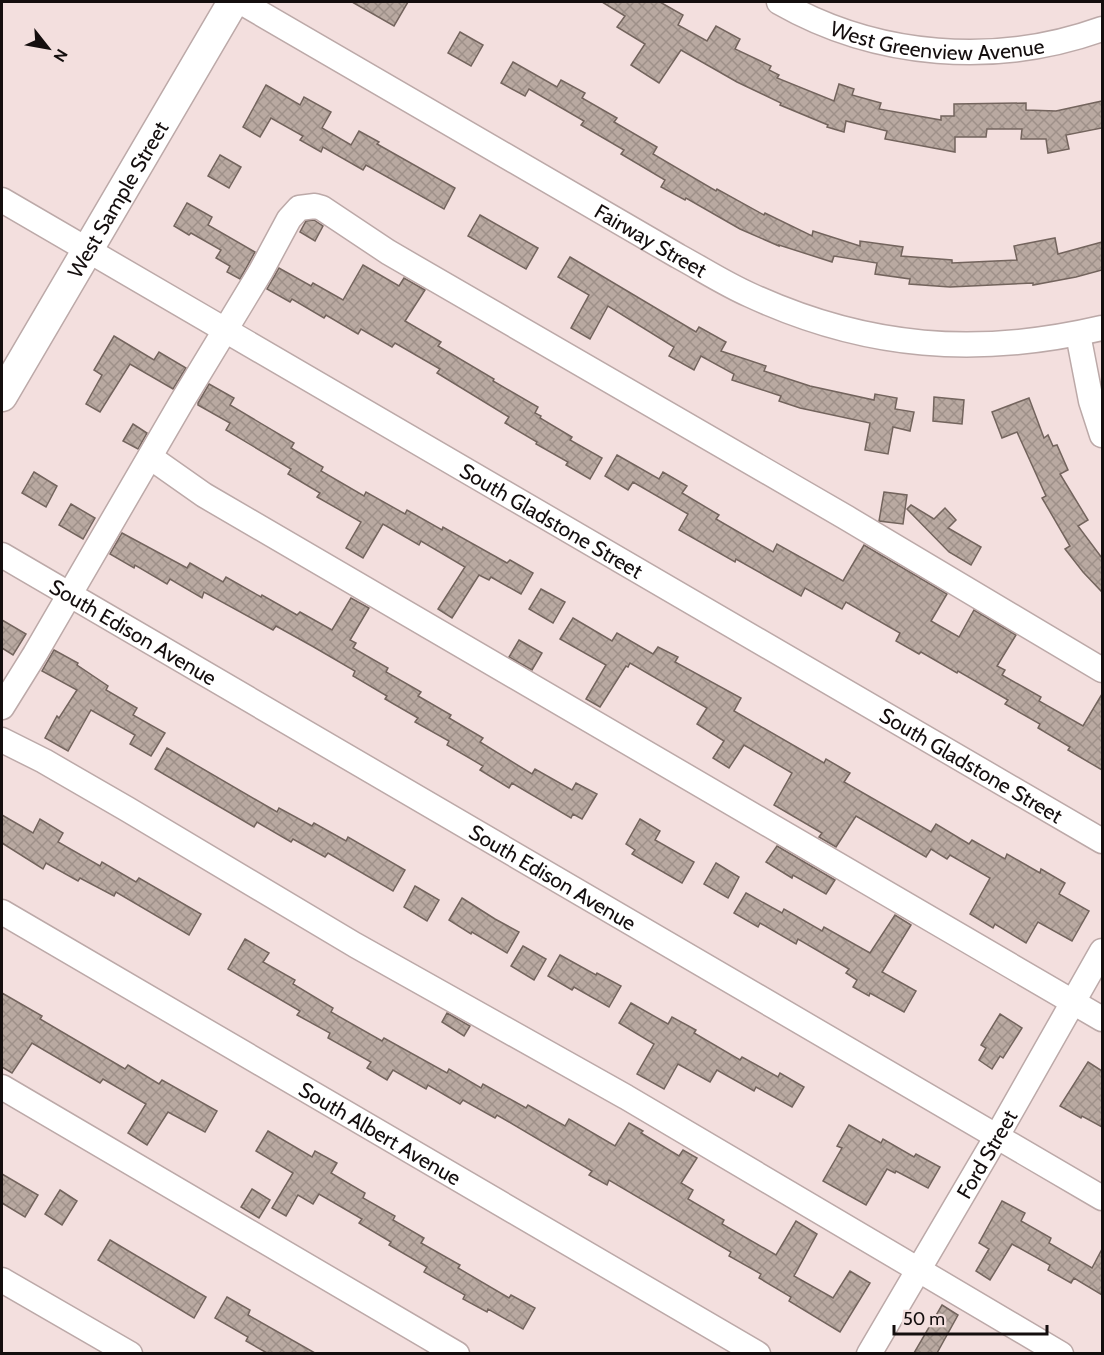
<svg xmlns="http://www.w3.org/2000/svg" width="1104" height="1355" font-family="Cabin,sans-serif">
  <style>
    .building { fill: url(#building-cross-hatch); stroke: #73645d; stroke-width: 1.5 }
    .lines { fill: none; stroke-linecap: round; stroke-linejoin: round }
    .minor-casing { stroke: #bca9a8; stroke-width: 27 }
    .major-casing { stroke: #bca9a8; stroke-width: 33 }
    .minor { stroke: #fff; stroke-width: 24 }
    .major { stroke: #fff; stroke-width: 30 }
    .labels { text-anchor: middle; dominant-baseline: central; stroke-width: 5; stroke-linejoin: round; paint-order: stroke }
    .street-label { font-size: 21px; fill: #140e0e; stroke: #f3dfde }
  </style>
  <defs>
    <pattern id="building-cross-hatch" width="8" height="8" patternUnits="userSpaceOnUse" patternTransform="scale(1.5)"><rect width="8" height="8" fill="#b9a9a1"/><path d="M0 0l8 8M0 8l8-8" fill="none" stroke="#9e9089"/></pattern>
  </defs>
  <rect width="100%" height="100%" fill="#f3dfde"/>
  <g class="building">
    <path d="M352 2H408L394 26Z"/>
    <path d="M602 2H660L683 15 678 25 707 41 716 26 740 39 735 49 771 66 769 70 779 75 777 78 834 101 839 84 854 89 852 95 881 103 879 109 941 120V116H954V104L1026 103V110L1056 111 1102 101V128L1066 135 1069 149 1048 153 1046 139H1021L1022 129H987L986 137H955V152L885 139 887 131 846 121 844 132 827 127 828 125 780 105 781 103 737 82 681 50 659 83 631 65 645 44 617 27 625 16Z"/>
    <path d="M460 32 483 45 471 66 448 53Z"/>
    <path d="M513 62 557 87 561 80 585 93 582 98 617 118 614 122 657 147 653 154 716 191 717 189 764 215 765 213 812 236 813 231 860 246V241L903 247 901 256 952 260V263L1017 260 1014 246 1055 238 1058 254 1102 242V270L1076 277 1033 285V283L950 287 909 284 910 279 875 274 877 263 834 256 832 262 779 245V246L740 229 686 198 685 200 661 187 665 180 621 154 624 150 581 125 584 121 529 89 525 96 501 83Z"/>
    <path d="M266 85 300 105 304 97 331 112 322 128 351 145 359 131 379 142 377 144 455 188 444 209 366 165 363 170 323 147 321 152 300 140 303 136 271 118 260 137 243 127Z"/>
    <path d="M220 155 241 167 229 188 208 176Z"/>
    <path d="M187 203 212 217 208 225 255 252 240 279 227 272 230 266 216 258 221 250 191 233 189 235 174 226Z"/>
    <path d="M480 215 538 248 526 269 468 236Z"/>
    <path d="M314 220 323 226 315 241 300 232 306 221Z"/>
    <path d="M570 257 696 332 699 327 726 342 721 351 766 366 764 371 810 386 874 400 875 394 897 398 895 409 914 412 910 431 893 427 888 454 865 450 870 423 800 408 779 401 781 396 732 380 734 374 701 356 694 370 669 356 674 347 608 306 590 339 571 328 589 295 558 277Z"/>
    <path d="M363 265 399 286 404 278 425 290 405 321 441 342 438 346 494 379 493 381 538 407 535 413 541 416 540 418 572 437 570 440 602 458 590 479 566 465 568 462 536 444 537 442 505 423 509 417 437 373 440 369 395 343 392 347 361 329 358 334 326 315 324 318 292 299 290 302 267 289 279 268 311 286 313 283 343 300Z"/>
    <path d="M114 336 154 360 159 352 186 368 173 389 130 364 100 412 86 404 102 375 94 370Z"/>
    <path d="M209 384 234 398 230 405 294 443 291 448 323 467 321 471 364 496 366 492 405 514 407 510 442 530 443 527 507 563 510 560 533 573 521 594 491 577 489 580 479 575 452 618 438 609 465 567 421 541 419 545 383 524 363 558 346 548 361 522 317 497 320 493 288 474 291 469 226 430 230 423 198 405V403Z"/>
    <path d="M934 397 964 400 962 424 933 421Z"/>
    <path d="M1029 398 1044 438 1048 435 1053 446 1057 445 1068 470 1060 474 1088 520 1078 526 1102 558V592L1083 572 1065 549 1070 546 1042 498 1046 496 1017 432 1002 438 992 412Z"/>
    <path d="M133 424 147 433 138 449 123 441Z"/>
    <path d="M617 455 659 479 663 472 687 486 682 493 719 515 716 519 773 552 777 544 843 581 864 545 947 594 931 621 959 637 974 610 1016 635 997 666 1005 670 1002 675 1041 697 1039 701 1083 726 1102 694V770L1068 750 1070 747 1038 728 1040 724 1005 704 1008 700 958 671 957 673 921 652 919 654 896 641 900 633 846 602 842 609 805 588 801 596 736 559 735 562 679 530 688 514 633 482 628 490 605 476Z"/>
    <path d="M34 472 57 486 46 507 22 493Z"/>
    <path d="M884 492 907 495 903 524 879 521Z"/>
    <path d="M71 504 95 518 83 539 59 525Z"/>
    <path d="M911 505 934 519 945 508 956 520 948 528 981 547 971 565 949 552 907 509Z"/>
    <path d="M122 533 187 568 190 563 223 582 226 577 261 597 262 595 297 615 300 612 332 630 351 598 369 608 350 640 356 643 353 648 388 668 386 672 421 692 418 696 451 715 449 718 483 738 480 742 532 774 535 769 572 790 576 783 597 794 582 819 573 814 571 818 512 783 509 788 480 770 483 766 447 745 449 741 415 722 418 718 385 699 387 696 353 676 355 671 312 646 276 626 273 630 204 592 202 598 170 579 167 584 135 565 134 568 110 554Z"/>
    <path d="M541 589 565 602 553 623 529 609Z"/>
    <path d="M573 618 612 641 617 633 653 654 658 647 678 657 675 662 741 698 734 711 824 763 826 759 850 773 844 782 931 832 936 824 969 844 972 840 1005 859 1007 854 1040 873 1041 869 1065 883 1059 894 1089 911 1072 941 1038 922 1026 943 995 924 993 928 970 914 990 878 950 855 947 859 931 849 926 857 856 816 836 847 819 837 822 833 774 805 792 773 744 745 729 768 713 758 724 741 697 724 707 708 630 663 628 667 626 666 600 707 586 699 606 665 560 639Z"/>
    <path d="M2 620 26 634 13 655 2 648Z"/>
    <path d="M519 640 542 653 532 670 509 657Z"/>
    <path d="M54 650 78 663 77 665 108 686 106 690 137 708 133 715 165 733 151 756 130 744 135 735 91 710 68 751 45 738 57 716 59 718 77 690 42 671Z"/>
    <path d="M167 748 277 812 279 808 312 826 314 823 346 841 348 837 405 870 393 891 328 853 325 857 293 839 291 842 257 822 254 827 155 769Z"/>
    <path d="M2 815 33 833 40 819 63 833 58 842 100 866 102 862 136 882 139 878 201 914 189 935 116 892 114 896 80 878 78 881 46 863 43 869 2 843Z"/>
    <path d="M640 819 660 831 655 840 694 862 682 883 632 854 635 850 626 844Z"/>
    <path d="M777 846 835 880 826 894 793 875 792 878 766 862Z"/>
    <path d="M716 863 739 877 728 898 704 884Z"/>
    <path d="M415 886 439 900 427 921 404 907Z"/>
    <path d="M746 893 782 913 784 909 822 931 824 927 870 953 895 915 911 925 882 972 916 991 904 1012 870 993 869 996 853 987 857 980 846 973 849 969 798 939 796 944 760 923 758 927 734 913Z"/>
    <path d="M462 898 495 919 519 932 507 953 472 932 471 934 449 920Z"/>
    <path d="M245 939 269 953 263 962 295 980 293 984 333 1008 331 1012 382 1041 384 1038 447 1073 449 1069 481 1088 483 1084 526 1108 528 1105 565 1126 569 1119 615 1146 629 1123 643 1131 641 1133 679 1156 683 1150 697 1158 681 1183 693 1190 688 1199 724 1220 722 1224 776 1255 796 1221 817 1234 794 1276 833 1298 850 1271 870 1283 840 1332 789 1301 791 1297 759 1278 761 1274 729 1256 731 1252 609 1180 607 1185 589 1175 592 1171 497 1115 495 1118 463 1100 460 1104 428 1085 426 1089 393 1070 387 1080 367 1068 371 1062 328 1038 330 1033 297 1015 300 1011 228 969Z"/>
    <path d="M523 946 546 959 534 980 511 966Z"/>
    <path d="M560 955 596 975 597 973 621 986 609 1007 574 987 572 990 548 976Z"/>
    <path d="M2 993 42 1016 40 1019 125 1069 128 1065 159 1084 162 1080 217 1111 205 1132 168 1112 147 1145 128 1133 146 1104 103 1079 100 1083 32 1043 12 1073 2 1067Z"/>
    <path d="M631 1003 668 1024 672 1017 696 1030 694 1033 740 1060 742 1057 778 1077 780 1073 804 1087 792 1107 756 1087 754 1091 717 1070 710 1082 678 1064 664 1089 637 1074 654 1044 619 1023Z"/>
    <path d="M447 1013 470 1026 464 1036 442 1022Z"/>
    <path d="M1000 1014 1022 1028 1003 1058 1000 1056 992 1069 979 1060 986 1048 981 1045Z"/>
    <path d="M1088 1062 1102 1071V1127L1082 1116 1081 1118 1060 1106Z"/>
    <path d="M849 1125 881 1143 883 1139 914 1157 916 1154 940 1167 928 1188 896 1171 895 1173 887 1169 866 1205 823 1181 842 1148 837 1146Z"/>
    <path d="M268 1131 312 1157 315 1151 337 1163 331 1173 365 1193 363 1198 395 1216 393 1220 424 1238 421 1243 460 1265 458 1268 509 1298 511 1295 535 1308 523 1329 488 1309 487 1312 463 1299 465 1295 424 1272 427 1267 389 1245 391 1242 359 1223 362 1219 319 1194 313 1204 298 1195 286 1216 272 1208 293 1173 256 1151Z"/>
    <path d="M2 1174 38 1195 25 1217 2 1203Z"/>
    <path d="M252 1189 270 1200 259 1218 241 1207Z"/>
    <path d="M60 1190 77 1201 62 1225 45 1214Z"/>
    <path d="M1002 1201 1025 1213 1021 1221 1051 1238 1049 1243 1092 1268 1102 1249V1295L1074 1278 1071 1283 1048 1270 1050 1265 1012 1244 990 1280 976 1271 989 1249 979 1243Z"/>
    <path d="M110 1240 206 1297 194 1318 98 1260Z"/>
    <path d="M227 1297 250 1310 248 1315 315 1353H267L246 1341 248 1337 215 1318Z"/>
    <path d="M942 1305 958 1315 937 1353H914Z"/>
  </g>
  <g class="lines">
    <defs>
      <g id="minor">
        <path id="s1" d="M241 2 678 256C702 269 725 284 750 295 867 349 978 357 1102 328"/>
        <path id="s2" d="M779 2C877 58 996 67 1102 29"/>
        <path id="s3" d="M2 200 1102 841"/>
        <path d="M1078 334 1091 401 1102 435"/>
        <path d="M150 457 204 495 1102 1019"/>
        <path id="s4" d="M2 555 1102 1198"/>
        <path d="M2 707 35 654 181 403 261 271 289 219 299 208 315 206 322 208 388 252 847 518 1102 670"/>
        <path d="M2 740 44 761 127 809 355 945 626 1097 1061 1354"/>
        <path id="s5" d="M2 912 758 1354"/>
        <path d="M2 1087 457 1354"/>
        <path d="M2 1280 130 1354"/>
        <path id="s6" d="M869 1354 997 1136 1102 951"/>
      </g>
      <g id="major">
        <path id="s7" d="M2 396 233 2"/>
      </g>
    </defs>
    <use href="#minor" class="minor-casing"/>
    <use href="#major" class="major-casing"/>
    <use href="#minor" class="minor"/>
    <use href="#major" class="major"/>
  </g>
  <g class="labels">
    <g class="street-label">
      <text stroke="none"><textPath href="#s2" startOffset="166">West Greenview Avenue</textPath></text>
      <text stroke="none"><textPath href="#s7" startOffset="228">West Sample Street</textPath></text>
      <text stroke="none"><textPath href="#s1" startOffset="474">Fairway Street</textPath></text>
      <text stroke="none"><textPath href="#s3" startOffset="636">South Gladstone Street</textPath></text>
      <text stroke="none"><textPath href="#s4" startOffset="152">South Edison Avenue</textPath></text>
      <text stroke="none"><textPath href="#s3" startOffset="1122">South Gladstone Street</textPath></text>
      <text stroke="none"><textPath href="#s4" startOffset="638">South Edison Avenue</textPath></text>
      <text stroke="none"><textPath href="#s5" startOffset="438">South Albert Avenue</textPath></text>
      <text stroke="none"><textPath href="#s6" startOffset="232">Ford Street</textPath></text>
    </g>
  </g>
  <rect width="1104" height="1355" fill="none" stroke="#140e0e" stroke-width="6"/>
  <g transform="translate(48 48) rotate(121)" stroke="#f3dfde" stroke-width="4.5" paint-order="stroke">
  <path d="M0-4.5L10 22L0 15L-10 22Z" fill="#140e0e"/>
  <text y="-9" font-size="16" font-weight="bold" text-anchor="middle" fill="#140e0e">N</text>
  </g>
  <path d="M894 1325v9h153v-9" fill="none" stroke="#140e0e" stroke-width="3"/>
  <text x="903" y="1325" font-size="18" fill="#140e0e" stroke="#f3dfde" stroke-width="4.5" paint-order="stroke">50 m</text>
</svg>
